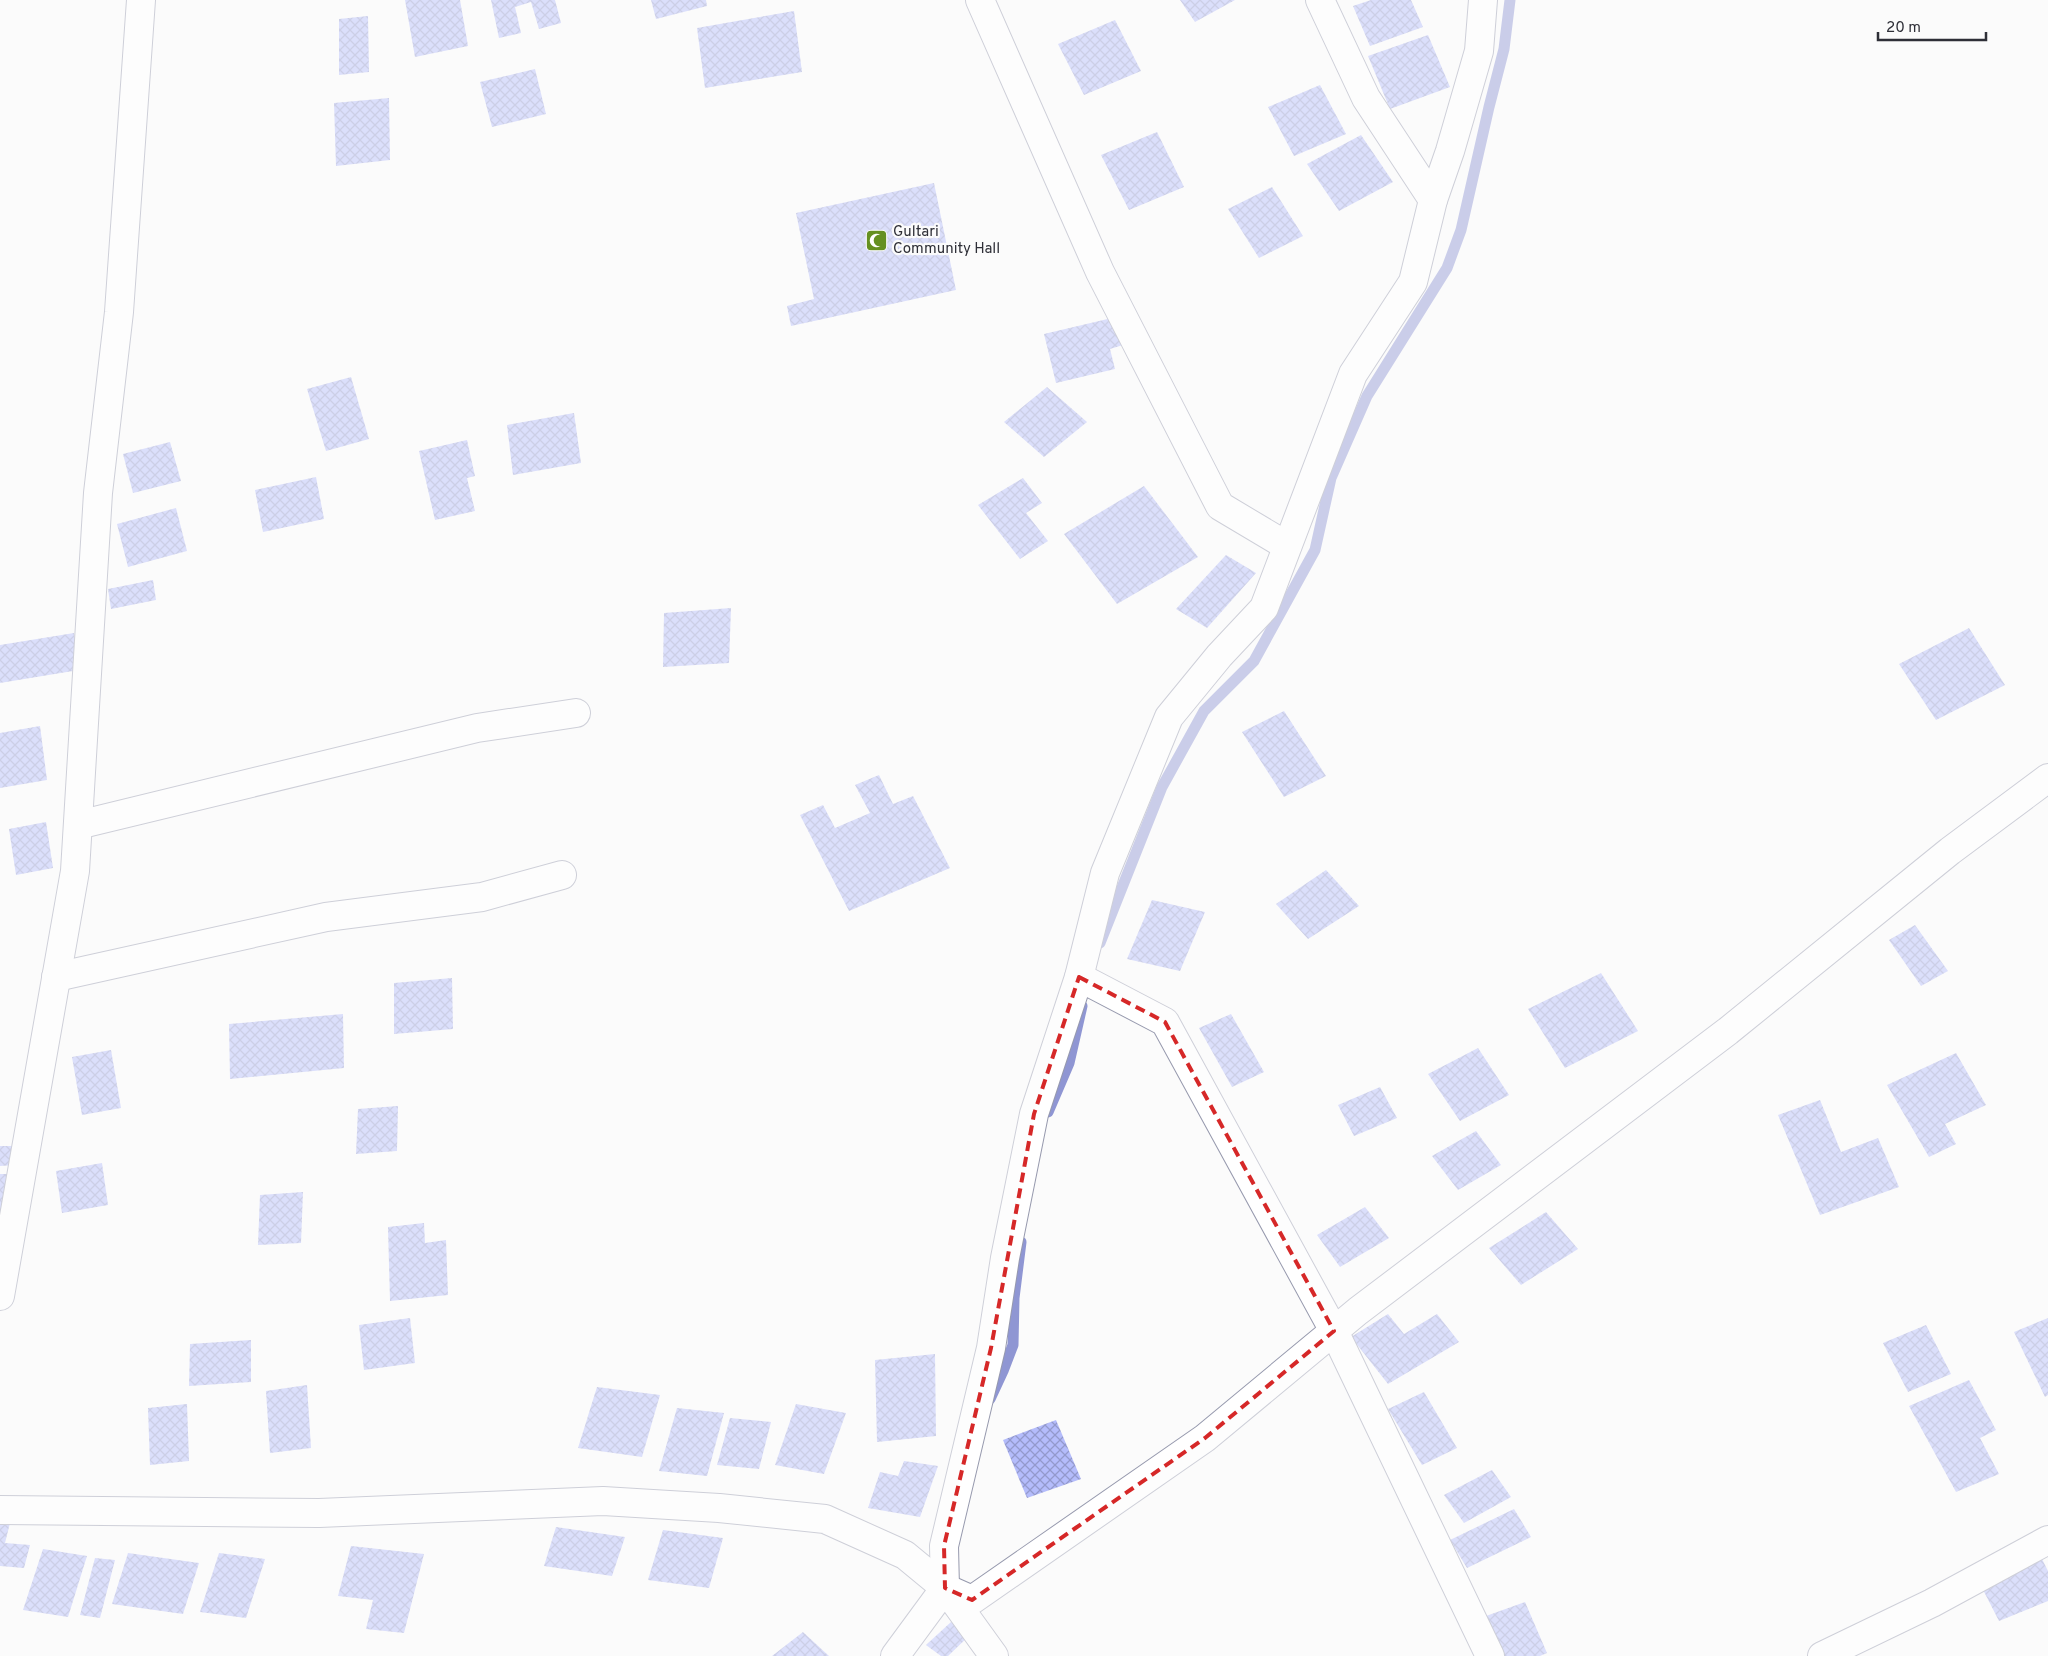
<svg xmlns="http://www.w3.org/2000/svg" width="2048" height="1656" font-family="Overpass,sans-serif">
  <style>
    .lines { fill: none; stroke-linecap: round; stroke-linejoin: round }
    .stream { stroke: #8f96d3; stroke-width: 11 }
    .building { fill: url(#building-cross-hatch) }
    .minor-casing { stroke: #979aae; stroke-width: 30 }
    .minor { stroke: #fff; stroke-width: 28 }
    .marked { fill: none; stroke: #d62828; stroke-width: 4; stroke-dasharray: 10 6; stroke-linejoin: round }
    .labels { text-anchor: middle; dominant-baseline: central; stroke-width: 4.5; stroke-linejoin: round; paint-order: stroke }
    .poi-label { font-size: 15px; fill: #2e2f37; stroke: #fbfbfb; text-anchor: start }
  </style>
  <defs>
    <pattern id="building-cross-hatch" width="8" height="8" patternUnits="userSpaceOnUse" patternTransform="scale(1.25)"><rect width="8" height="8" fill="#b4bcfb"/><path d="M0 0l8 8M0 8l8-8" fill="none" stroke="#9399cc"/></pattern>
  </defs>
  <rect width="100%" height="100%" fill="#fbfbfb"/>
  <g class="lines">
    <g class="stream">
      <path d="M1100 943 1162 787 1204 711 1254 661 1315 550 1331 478 1367 396 1447 268 1461 230 1489 107 1504 49 1510 0"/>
      <path d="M1048 1112 1069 1063 1082 1006"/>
      <path d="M990 1399 1003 1371 1013 1345 1014 1298 1021 1242"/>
    </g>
  </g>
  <g class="building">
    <path d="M405 0H460L468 46 415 57Z"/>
    <path d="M491 0H555L561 23 539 29 531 2 515 7 521 33 499 38Z"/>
    <path d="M651 0H706L707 6 656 19Z"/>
    <path d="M1180 0H1235L1195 22Z"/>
    <path d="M1371 0H1411L1423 27 1370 46 1353 6Z"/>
    <path d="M794 11 802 72 705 88 697 28Z"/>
    <path d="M368 16 369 72 339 75V19Z"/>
    <path d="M1115 20 1141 71 1084 95 1058 44Z"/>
    <path d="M1428 35 1450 87 1390 109 1368 56Z"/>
    <path d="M535 69 546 114 492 127 480 82Z"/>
    <path d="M1320 85 1346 134 1294 156 1268 107Z"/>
    <path d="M389 98 390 160 336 166 334 103Z"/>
    <path d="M1157 132 1184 187 1129 210 1101 155Z"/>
    <path d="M1361 135 1393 182 1339 211 1307 164Z"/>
    <path d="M934 183 956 290 791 326 787 306 814 299 796 213Z"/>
    <path d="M1272 187 1303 236 1259 258 1228 209Z"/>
    <path d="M1116 317 1123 345 1110 349 1115 369 1056 383 1044 334Z"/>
    <path d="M351 377 369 439 326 451 307 389Z"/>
    <path d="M1047 387 1087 422 1044 457 1004 422Z"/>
    <path d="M574 413 581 463 513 475 507 425Z"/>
    <path d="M467 440 475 476 467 478 475 511 435 520 419 451Z"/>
    <path d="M170 442 181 481 133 493 123 454Z"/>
    <path d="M316 477 324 519 263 532 255 490Z"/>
    <path d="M1023 478 1042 503 1026 513 1048 541 1020 559 978 505Z"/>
    <path d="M1144 486 1198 557 1117 604 1064 534Z"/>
    <path d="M176 508 187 551 128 567 117 524Z"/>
    <path d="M1226 555 1256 573 1207 628 1176 609Z"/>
    <path d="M153 580 156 600 111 609 108 589Z"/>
    <path d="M731 608 729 663 663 667 664 613Z"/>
    <path d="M1969 628 2005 685 1936 720 1899 664Z"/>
    <path d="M74 633 79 670 0 683V645Z"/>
    <path d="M1284 711 1326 776 1284 797 1242 732Z"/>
    <path d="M40 726 47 780 0 788V733Z"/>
    <path d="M879 775 893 804 913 796 950 868 849 911 800 815 823 805 835 828 870 813 855 785Z"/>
    <path d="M46 822 53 868 16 875 9 829Z"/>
    <path d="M1326 870 1359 906 1308 939 1276 904Z"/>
    <path d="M1152 900 1205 912 1180 971 1127 959Z"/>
    <path d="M1915 925 1948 971 1921 986 1889 940Z"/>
    <path d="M1601 973 1638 1031 1565 1068 1528 1009Z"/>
    <path d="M452 978 453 1029 394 1034V983Z"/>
    <path d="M343 1014 344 1068 230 1079 229 1024Z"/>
    <path d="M1231 1014 1264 1072 1232 1087 1199 1028Z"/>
    <path d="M1478 1048 1509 1095 1460 1121 1428 1074Z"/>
    <path d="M111 1050 121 1108 82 1115 72 1057Z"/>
    <path d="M1956 1053 1986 1105 1945 1124 1956 1144 1929 1157 1887 1085Z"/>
    <path d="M1380 1087 1397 1118 1354 1136 1338 1105Z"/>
    <path d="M1820 1100 1841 1152 1878 1138 1899 1187 1820 1215 1778 1115Z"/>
    <path d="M398 1106 397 1151 356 1154 358 1109Z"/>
    <path d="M1476 1131 1501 1165 1458 1190 1432 1156Z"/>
    <path d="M0 1146H18L15 1165 0 1166Z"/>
    <path d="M102 1163 108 1205 62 1213 56 1171Z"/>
    <path d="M0 1174H11L0 1233Z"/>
    <path d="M303 1192 301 1243 258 1245 260 1195Z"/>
    <path d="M1365 1207 1389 1238 1340 1267 1317 1235Z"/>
    <path d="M1546 1212 1578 1249 1521 1285 1489 1248Z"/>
    <path d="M424 1223 425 1243 446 1240 448 1295 390 1301 388 1227Z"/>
    <path d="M1388 1314 1404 1334 1437 1314 1459 1342 1388 1384 1351 1337Z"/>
    <path d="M410 1318 415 1363 364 1370 359 1325Z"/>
    <path d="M2048 1318V1395L2045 1397 2014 1332Z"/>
    <path d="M1926 1325 1951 1374 1908 1392 1883 1343Z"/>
    <path d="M251 1340V1382L189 1386 190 1344Z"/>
    <path d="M935 1354 936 1436 877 1442 875 1360Z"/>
    <path d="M1969 1380 1996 1430 1980 1438 1999 1474 1956 1492 1909 1406Z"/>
    <path d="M307 1385 311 1448 270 1453 266 1391Z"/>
    <path d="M597 1387 660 1395 642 1457 578 1448Z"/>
    <path d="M1424 1392 1457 1448 1422 1465 1388 1409Z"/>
    <path d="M187 1404 189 1461 150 1465 148 1408Z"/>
    <path d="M796 1404 846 1413 824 1474 775 1465Z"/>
    <path d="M677 1408 724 1413 707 1476 659 1471Z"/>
    <path d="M730 1418 771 1422 759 1469 717 1465Z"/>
    <path d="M1056 1420 1081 1479 1027 1498 1003 1440Z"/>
    <path d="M904 1461 938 1466 920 1517 868 1508 880 1472 898 1476Z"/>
    <path d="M1492 1470 1511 1497 1464 1523 1444 1495Z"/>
    <path d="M1514 1509 1531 1537 1467 1568 1450 1540Z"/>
    <path d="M0 1522 10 1523 5 1543 30 1545 24 1568 0 1566Z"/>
    <path d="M556 1527 625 1537 612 1576 544 1566Z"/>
    <path d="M663 1530 723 1538 709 1588 648 1580Z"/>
    <path d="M351 1546 424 1554 404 1633 366 1629 373 1600 338 1596Z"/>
    <path d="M43 1549 87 1556 68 1617 23 1610Z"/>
    <path d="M128 1553 199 1563 183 1614 112 1604Z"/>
    <path d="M219 1553 265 1559 246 1618 200 1612Z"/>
    <path d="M2040 1555 2048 1571V1601L1999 1621 1978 1580Z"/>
    <path d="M95 1558 115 1560 100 1618 80 1615Z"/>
    <path d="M1525 1602 1547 1653 1540 1656H1503L1486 1616Z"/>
    <path d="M951 1622 970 1635 948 1656H941L926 1645Z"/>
    <path d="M803 1632 829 1656H772Z"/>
  </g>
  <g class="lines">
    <defs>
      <g id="minor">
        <path d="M980 0 1100 272 1220 506 1287 546"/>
        <path d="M1320 0 1366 98 1433 200"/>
        <path d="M78 825 477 728 576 713"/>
        <path d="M56 977 326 917 482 897 562 875"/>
        <path d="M1079 977 1165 1022 1334 1331 1490 1656"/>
        <path d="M0 1296 75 871 98 493 119 312 141 0"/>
        <path d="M0 1510 319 1513 603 1501 719 1508 825 1519 905 1555 945 1588 994 1656"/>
        <path d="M945 1588 944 1546 991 1348 1005 1258 1034 1114 1079 977 1105 873 1169 717 1219 656 1264 608 1353 374 1413 282 1433 200 1450 151 1479 51 1483 0"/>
        <path d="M895 1656 945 1588 972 1600 1205 1438 1358 1311 1728 1031 1950 851 2048 778"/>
        <path d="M1822 1656 1932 1603 2048 1540"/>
      </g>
    </defs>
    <use href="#minor" class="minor-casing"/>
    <use href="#minor" class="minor"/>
  </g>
  <path d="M0 0H2048V1656H0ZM1079 977 1165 1022 1334 1331 1205 1438 972 1600 945 1588 944 1546 991 1348 1034 1114Z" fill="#fbfbfb" fill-opacity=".55" fill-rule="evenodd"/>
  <path class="marked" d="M1079 977 1165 1022 1334 1331 1205 1438 972 1600 945 1588 944 1546 991 1348 1034 1114Z"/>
  <defs>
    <symbol id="mosque-square" viewBox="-11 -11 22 22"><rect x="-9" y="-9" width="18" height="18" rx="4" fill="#659021" stroke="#fbfbfb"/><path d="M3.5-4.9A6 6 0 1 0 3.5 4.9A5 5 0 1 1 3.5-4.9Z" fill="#fff"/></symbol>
  </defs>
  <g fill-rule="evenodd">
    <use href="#mosque-square" x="864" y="228" width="25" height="25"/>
  </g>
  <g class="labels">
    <g class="poi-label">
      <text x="893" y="232">Gultari<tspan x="893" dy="17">Community Hall</tspan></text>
    </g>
  </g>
  <path d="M1878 32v8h108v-8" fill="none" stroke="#2e2f37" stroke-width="2.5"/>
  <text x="1886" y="32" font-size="15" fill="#2e2f37" stroke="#fbfbfb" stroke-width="4" paint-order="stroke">20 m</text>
</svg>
